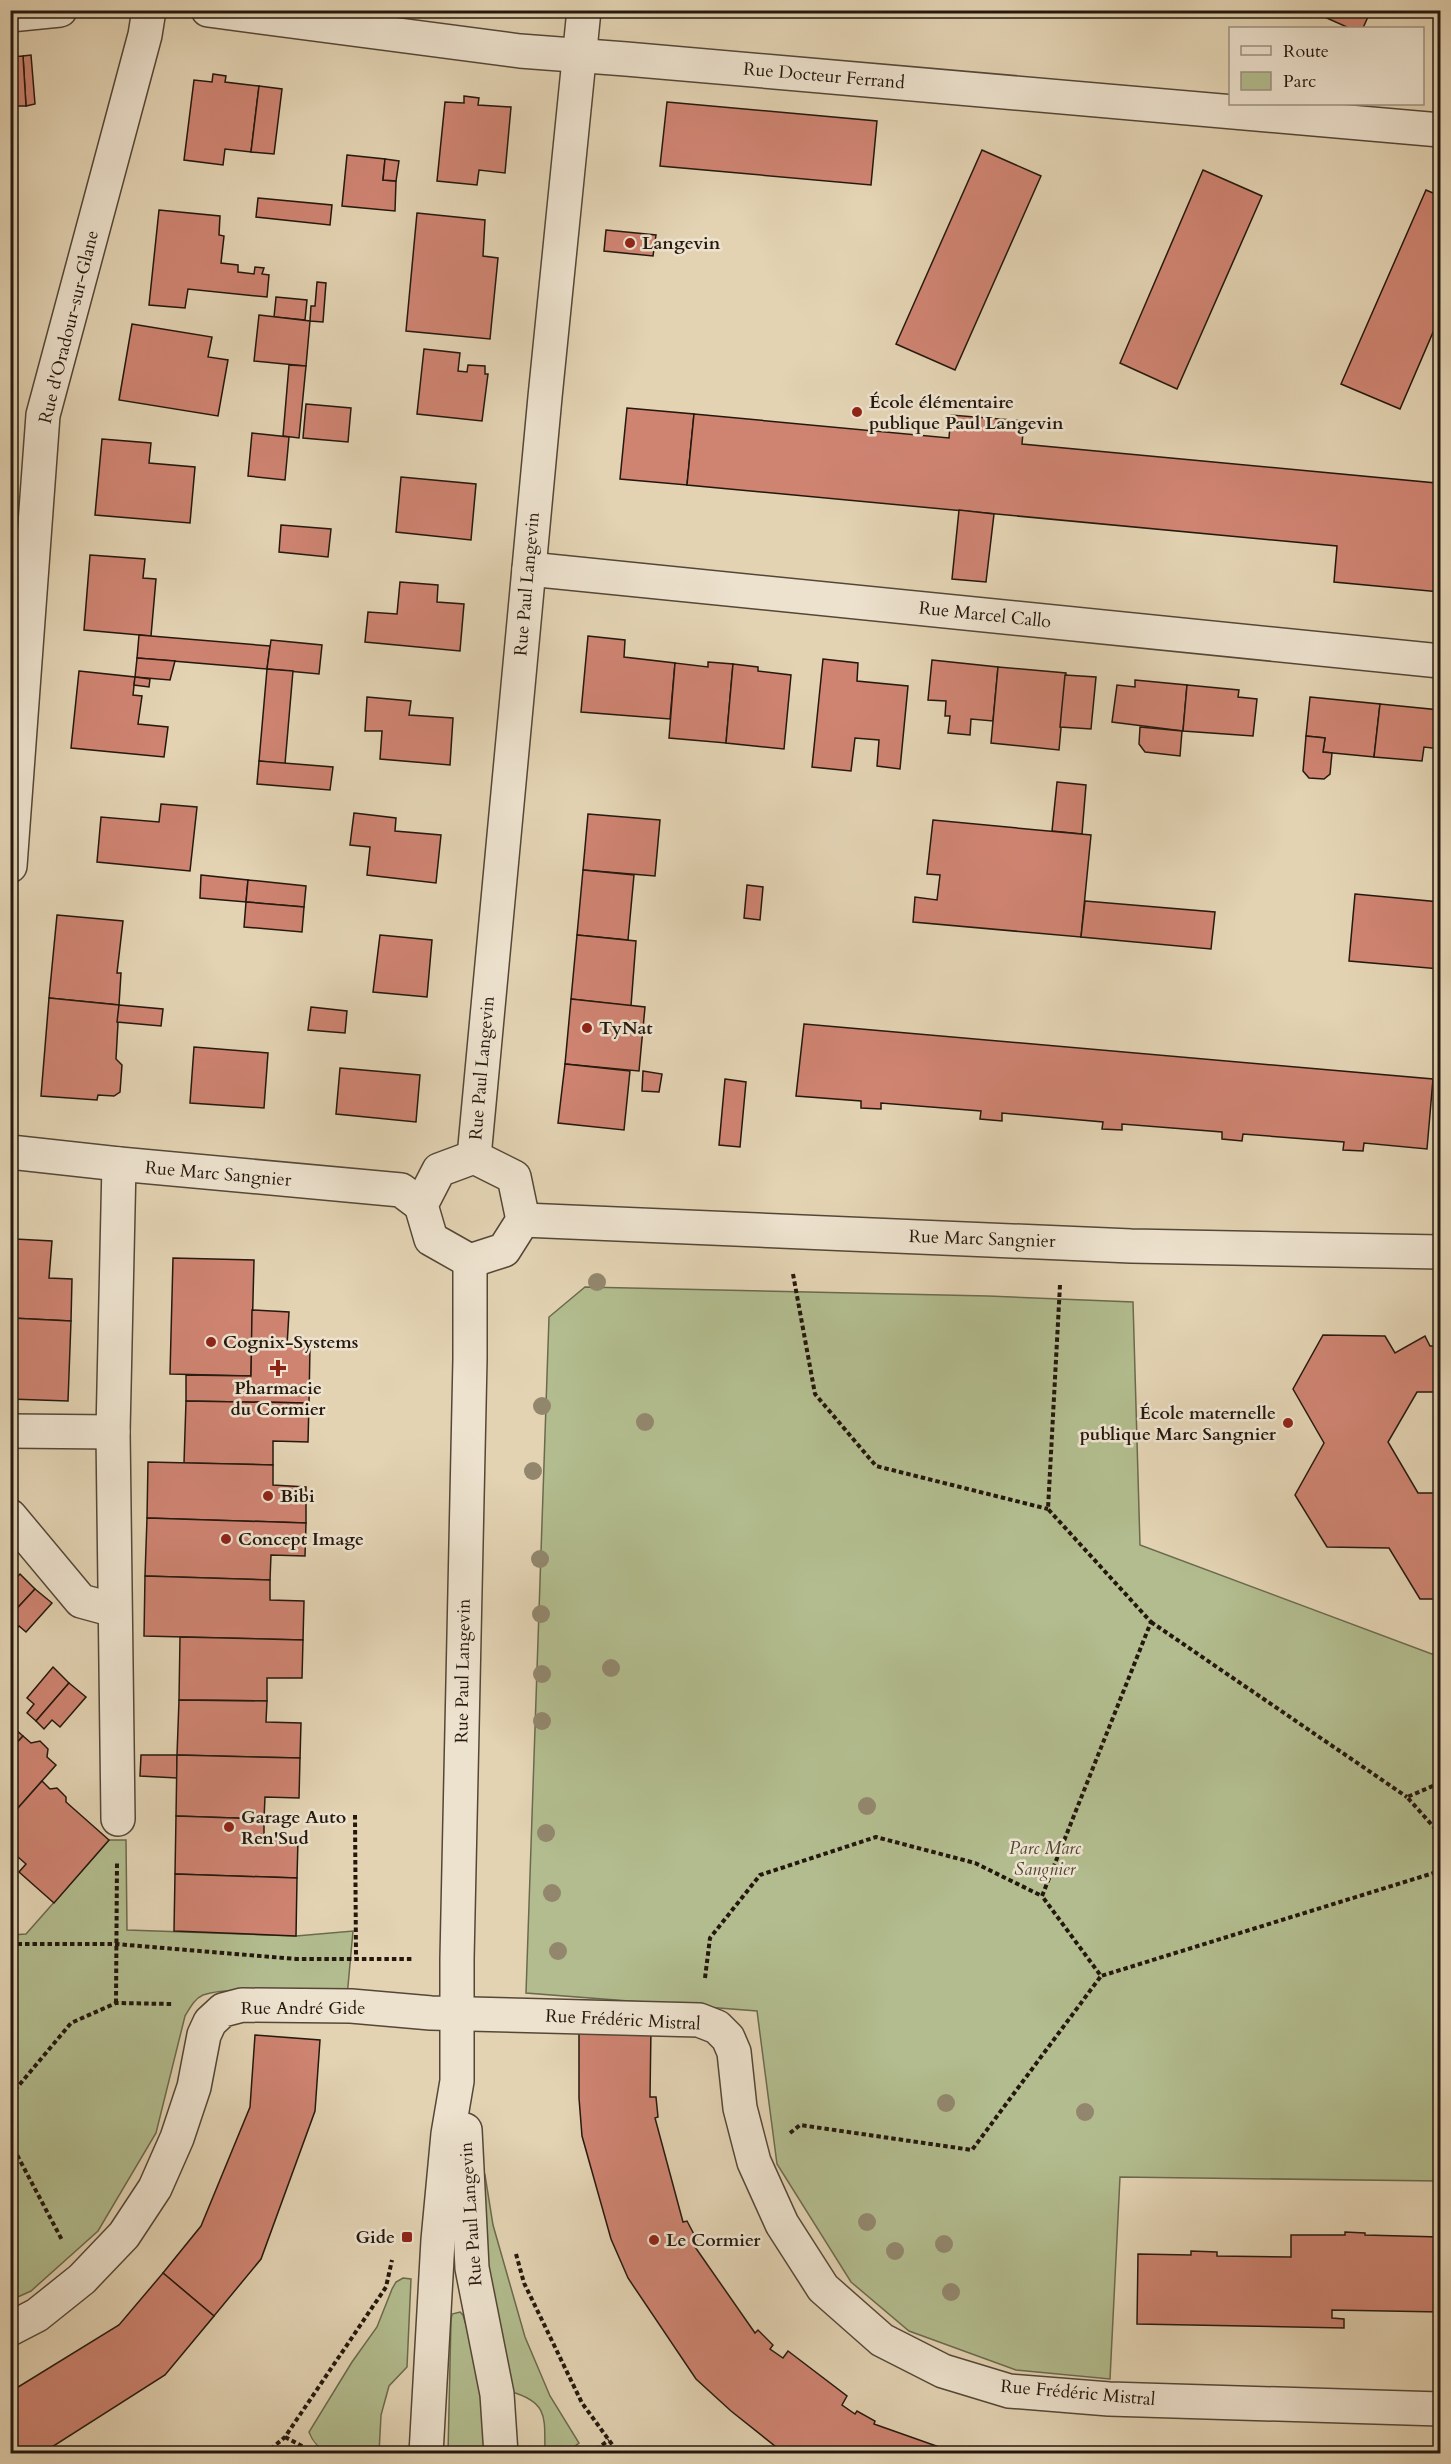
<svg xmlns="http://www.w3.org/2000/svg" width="1451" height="2464" font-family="Cardo,serif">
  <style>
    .green { fill: #b2bc8e; stroke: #6b6a4e; stroke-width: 1.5 }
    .building { fill: #cf8472; stroke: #24180e; stroke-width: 1.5 }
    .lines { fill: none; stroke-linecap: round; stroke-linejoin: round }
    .minor-casing { stroke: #544737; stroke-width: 36 }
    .path { stroke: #24180e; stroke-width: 4; stroke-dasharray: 4.5 3; stroke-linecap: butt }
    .minor { stroke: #ede2ce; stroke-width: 33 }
    .tree { fill: #92876d }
    .poi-dot { fill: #8f2418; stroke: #ede2ce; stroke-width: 2 }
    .labels { text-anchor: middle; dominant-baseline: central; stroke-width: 5; stroke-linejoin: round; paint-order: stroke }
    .street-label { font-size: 18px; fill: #24180e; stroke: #ede2ce }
    .poi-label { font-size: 18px; font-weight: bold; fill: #24180e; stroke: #ede2ce; text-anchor: start }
    .park-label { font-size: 18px; font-style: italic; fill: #4f4934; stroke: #ede2ce }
  </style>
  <rect width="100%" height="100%" fill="#e3d3b3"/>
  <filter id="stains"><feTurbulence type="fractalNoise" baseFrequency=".00333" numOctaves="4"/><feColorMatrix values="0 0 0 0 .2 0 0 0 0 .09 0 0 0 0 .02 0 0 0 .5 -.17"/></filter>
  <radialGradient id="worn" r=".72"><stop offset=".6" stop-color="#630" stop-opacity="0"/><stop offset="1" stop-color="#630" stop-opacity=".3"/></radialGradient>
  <g class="green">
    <path d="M585 1287 988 1296 1133 1302 1140 1545 1440 1657V2181L1120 2177 1110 2379 1016 2370 909 2331 851 2282 777 2164 757 2011 526 1993 549 1317Z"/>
    <path d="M109 1840H126L127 1930 296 1936 353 1931 347 1997C311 1995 234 1984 203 1995 194 1999 190 2008 185 2016L156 2133 98 2231 31 2291 11 2300V1935L26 1934Z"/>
    <path d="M482 2168 485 2175 493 2225 525 2337 550 2396 579 2443 566 2453H545C544 2420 550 2403 512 2392L489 2319Z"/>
    <path d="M403 2278 411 2279 407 2367 389 2386 381 2415 379 2453H330C319 2449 313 2443 309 2432L352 2362 377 2327 392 2289 396 2282Z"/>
    <path d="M460 2312 463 2315 477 2362 483 2395 487 2453 448 2454 451 2320 452 2314Z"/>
  </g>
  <g class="building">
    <path d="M1309 10H1371L1363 28H1349Z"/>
    <path d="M31 55 35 104 26 106 23 56Z"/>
    <path d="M23 56 26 106H10V57Z"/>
    <path d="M213 74 226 76 225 82 259 86 251 152 225 149 223 165 184 160 194 80 212 82Z"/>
    <path d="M259 86 282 89 274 154 251 152Z"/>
    <path d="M464 96 479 98 478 105 511 107 505 173 479 170 477 185 437 181 445 102 464 103Z"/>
    <path d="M667 102 877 121 871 185 660 166Z"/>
    <path d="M982 150 1041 176 955 370 896 344Z"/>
    <path d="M347 155 385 159 383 180 396 181 395 211 342 206Z"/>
    <path d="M385 159 399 161 396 181 383 180Z"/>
    <path d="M1203 170 1262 196 1177 389 1120 363Z"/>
    <path d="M1426 190 1440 196V316L1400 409 1341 384Z"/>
    <path d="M258 198 332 205 330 225 256 217Z"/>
    <path d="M159 210 220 216 219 235 224 236 221 263 238 265V272L254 274 255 267 264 268 262 274 269 275 267 297 188 289 185 308 149 305Z"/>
    <path d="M417 213 485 220 483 256 498 258 490 339 406 331Z"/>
    <path d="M606 230 656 235 653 256 604 251Z"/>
    <path d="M317 282 326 283 323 322 310 321 311 306H315Z"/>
    <path d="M276 297 307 300 305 320 274 317Z"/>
    <path d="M259 315 310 321 306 366 254 361Z"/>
    <path d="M132 324 212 337 208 357 228 360 218 416 119 400Z"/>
    <path d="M424 349 460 353 458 371 467 372 468 365 485 366V374H488L482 421 417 414Z"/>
    <path d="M289 365 306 366 299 438 283 436Z"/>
    <path d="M306 404 351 408 348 442 303 438Z"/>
    <path d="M627 408 694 414 687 485 620 479Z"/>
    <path d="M694 414 949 438 951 415 1024 421 1022 444 1436 483 1435 494 1440 495V592L1334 582 1337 546 687 485Z"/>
    <path d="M252 433 289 437 285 480 248 476Z"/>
    <path d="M102 439 151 443 149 463 195 467 190 523 95 515Z"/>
    <path d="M401 477 476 484 471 540 396 532Z"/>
    <path d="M959 510 994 514 986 582 952 579Z"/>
    <path d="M281 525 331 529 328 557 279 552Z"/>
    <path d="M90 555 145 559 143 578 156 579 151 636 84 630Z"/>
    <path d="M400 582 438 585 437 602 464 604 460 651 365 642 368 612 397 614Z"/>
    <path d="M139 635 270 646 267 669 137 658Z"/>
    <path d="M588 636 625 640 624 657 675 663 670 719 581 712Z"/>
    <path d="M271 640 322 645 319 674 267 669Z"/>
    <path d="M137 658 175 661 170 680 135 677Z"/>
    <path d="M823 659 858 663 857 681 908 686 900 769 877 766 879 740 855 738 851 771 812 767Z"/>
    <path d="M932 660 998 667 993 721 971 719 970 735 948 733 950 716H945L946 701 928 700Z"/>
    <path d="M708 662 733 664 726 743 669 738 675 663 708 667Z"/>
    <path d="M733 664 758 667V671L791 675 784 749 726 743Z"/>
    <path d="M998 667 1066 673 1059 750 991 743Z"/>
    <path d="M267 669 293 671 285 764 259 761Z"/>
    <path d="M79 671 135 677 133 695 142 696 138 724 168 727 164 757 71 748Z"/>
    <path d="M1065 675 1096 677 1091 729 1060 727Z"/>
    <path d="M135 677 150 679 149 687 134 685Z"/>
    <path d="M1135 680 1187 685 1183 731 1112 722 1117 685 1135 687Z"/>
    <path d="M1187 685 1239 690 1238 697 1257 699 1253 736 1183 731Z"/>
    <path d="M367 697 411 701 409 715 453 718 450 765 380 759 382 731H365Z"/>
    <path d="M1310 697 1380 704 1374 757 1323 752 1325 738 1306 736Z"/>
    <path d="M1380 704 1440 710V749L1424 747 1422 761 1374 757Z"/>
    <path d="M1140 727 1182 731 1180 756 1145 752 1139 744Z"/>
    <path d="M1306 736 1325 738 1323 752 1332 753 1330 774 1324 779 1309 778 1303 771Z"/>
    <path d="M259 761 333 767 330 790 257 784Z"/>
    <path d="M1057 782 1086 785 1082 834 1052 831Z"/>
    <path d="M161 804 197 807 190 871 97 862 101 817 159 822Z"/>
    <path d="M354 813 396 818 395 831 441 835 436 883 367 875 370 847 350 845Z"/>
    <path d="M588 814 660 820 655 876 583 870Z"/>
    <path d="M933 820 1091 835 1081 937 913 922 915 897 937 900 940 875 927 874Z"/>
    <path d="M583 870 634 875 628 940 577 935Z"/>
    <path d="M201 875 248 880 246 902 200 898Z"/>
    <path d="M248 880 306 886 304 907 246 902Z"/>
    <path d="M747 885 763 887 760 920 744 918Z"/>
    <path d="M1355 894 1440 902V969L1349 961Z"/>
    <path d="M1085 901 1215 912 1211 949 1081 937Z"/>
    <path d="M246 902 304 907 302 932 244 927Z"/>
    <path d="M57 915 123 921 117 973H121L119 1005 49 998Z"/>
    <path d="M380 935 432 940 427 997 373 992Z"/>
    <path d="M577 935 636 941 631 1006 571 999Z"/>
    <path d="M49 998 119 1005 116 1059 122 1065 120 1092 114 1096 98 1095 97 1100 41 1096Z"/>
    <path d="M571 999 645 1007 639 1071 565 1064Z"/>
    <path d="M119 1005 163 1009 161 1026 117 1022Z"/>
    <path d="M311 1007 347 1011 345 1033 308 1030Z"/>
    <path d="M804 1024 1433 1079 1427 1149 1364 1143 1363 1151 1343 1150 1344 1142 1243 1134 1242 1141 1222 1139V1132L1122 1124V1130L1102 1129 1103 1122 1002 1113V1121L980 1119 981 1111 881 1103V1109L861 1108V1101L796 1096Z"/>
    <path d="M194 1047 268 1053 264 1108 190 1103Z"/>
    <path d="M565 1064 630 1071 624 1130 558 1123Z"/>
    <path d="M340 1068 420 1075 416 1122 336 1114Z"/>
    <path d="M643 1071 662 1074 659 1092 642 1091Z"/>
    <path d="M725 1079 746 1082 740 1147 719 1145Z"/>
    <path d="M10 1239H15L10 1343Z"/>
    <path d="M15 1239 52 1241 49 1278 72 1279 71 1321 11 1318Z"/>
    <path d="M173 1258 254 1260 251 1376 170 1374Z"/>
    <path d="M252 1310 289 1312 287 1346H310L309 1403 186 1401V1375L251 1376Z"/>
    <path d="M11 1318 71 1321 68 1401 10 1399Z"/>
    <path d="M1323 1335 1385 1336 1395 1353 1425 1336 1430 1346H1440V1392H1417L1388 1442 1418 1493H1440V1599H1420L1389 1548 1327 1547 1295 1495 1324 1443 1293 1389Z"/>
    <path d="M186 1401 309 1403 308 1442 273 1441V1465L184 1463Z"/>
    <path d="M148 1462 273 1465V1485L306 1487V1523L147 1518Z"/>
    <path d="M147 1518 306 1523 305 1556 271 1555 270 1580 145 1576Z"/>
    <path d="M20 1574 35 1589 10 1616V1584Z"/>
    <path d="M145 1576 270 1580V1600L304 1601 303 1640 144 1636Z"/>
    <path d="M35 1589 52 1603 26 1632 19 1626 11 1634 10 1616Z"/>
    <path d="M180 1637 303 1640 302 1678H267V1701L179 1700Z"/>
    <path d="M53 1667 69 1683 36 1721 27 1713 34 1704 27 1698Z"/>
    <path d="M69 1683 86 1697 60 1727 52 1720 44 1729 36 1721Z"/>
    <path d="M179 1700 267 1701 266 1722 301 1723 300 1758 177 1755Z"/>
    <path d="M10 1716 16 1721 14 1728 23 1736 10 1750Z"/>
    <path d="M23 1736 31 1743 40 1741 48 1749 47 1757 56 1765 10 1817V1750Z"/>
    <path d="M141 1755H177V1778L140 1776Z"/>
    <path d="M177 1755 300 1758 299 1798 265 1797 264 1819 176 1816Z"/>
    <path d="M42 1781 50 1789 57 1788 66 1797V1802L109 1840 54 1903 19 1872 26 1864 10 1850V1817Z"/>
    <path d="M176 1816 264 1819V1838L298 1839 297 1878 175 1874Z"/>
    <path d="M175 1874 297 1878 296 1936 174 1931Z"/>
    <path d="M651 2027 650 2097H656L658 2117 655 2118 683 2222 687 2221 697 2240 693 2244 755 2333 758 2330 773 2345 770 2349 783 2358 788 2351 847 2396 842 2405 855 2414 857 2411 875 2421 874 2424 959 2454H785L731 2411 696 2379 628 2278 611 2239 582 2136 579 2098V2031Z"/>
    <path d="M255 2035 320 2040 315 2111 261 2259 214 2316 163 2273 201 2226 250 2107Z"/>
    <path d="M1345 2232 1365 2233V2235L1440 2237V2312L1332 2310V2318L1344 2319V2328L1137 2324 1138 2254 1191 2255V2251L1217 2252V2256L1291 2257V2235H1345Z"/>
    <path d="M163 2273 214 2316 165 2375 41 2454H10V2392L119 2325Z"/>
  </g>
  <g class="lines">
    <defs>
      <g id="minor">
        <path d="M208 10 520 51 626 59 1440 130"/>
        <path d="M10 15 60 10"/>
        <path d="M529 569 1440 661"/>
        <path d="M10 866 43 415 145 35 149 10"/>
        <path d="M10 1152 119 1164 401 1190 421 1205"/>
        <path d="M474 1157 545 397 584 10"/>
        <path d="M474 1157 514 1177 523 1220 504 1250 470 1261 431 1239 421 1205 439 1170Z"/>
        <path d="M523 1220 1131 1246 1440 1252"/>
        <path d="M10 1431 113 1432"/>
        <path d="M10 1516 81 1601 114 1610"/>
        <path d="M118 1819 113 1432 119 1164"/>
        <path d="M465 2130 472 2268 497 2394 501 2454"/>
        <path d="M10 2329 37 2315 82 2279 124 2235 155 2188 177 2138 194 2087 204 2035 210 2022 223 2010 242 2005 351 2006 431 2013 699 2020 717 2027 728 2038 734 2052 740 2108 754 2162 782 2224 823 2288 882 2340 943 2371 1009 2391 1109 2399 1440 2409"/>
        <path d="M426 2454 438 2240 448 2134 457 2081V1959L470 1359V1261"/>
      </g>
    </defs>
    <use href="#minor" class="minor-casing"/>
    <g class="path">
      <path d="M793 1274 815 1394 876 1466 1048 1509"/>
      <path d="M1060 1285 1048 1509 1151 1622 1042 1896 1101 1976 1440 1871"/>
      <path d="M1151 1622 1407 1797"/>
      <path d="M1440 1783 1407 1797 1440 1834"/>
      <path d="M355 1815 356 1958"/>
      <path d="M10 1944H116L296 1959H414"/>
      <path d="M705 1978 710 1938 760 1875 876 1837 975 1863 1042 1896"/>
      <path d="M116 2003 117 1861"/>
      <path d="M10 2096 71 2023 116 2003 172 2004"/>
      <path d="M10 2111 16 2153 62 2240"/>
      <path d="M790 2133 800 2125 972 2150 1101 1976"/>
      <path d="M516 2254 524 2283 582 2403 619 2454"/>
      <path d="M285 2437 317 2454"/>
      <path d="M265 2454 285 2437 386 2287 392 2260"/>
      <path d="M590 2454 609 2440"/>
    </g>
    <use href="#minor" class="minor"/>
  </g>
  <g class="tree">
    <circle cx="597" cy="1282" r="9"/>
    <circle cx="542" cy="1406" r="9"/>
    <circle cx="645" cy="1422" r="9"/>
    <circle cx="533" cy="1471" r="9"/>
    <circle cx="540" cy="1559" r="9"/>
    <circle cx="541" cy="1614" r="9"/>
    <circle cx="611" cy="1668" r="9"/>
    <circle cx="542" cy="1674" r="9"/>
    <circle cx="542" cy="1721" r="9"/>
    <circle cx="867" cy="1806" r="9"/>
    <circle cx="546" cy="1833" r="9"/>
    <circle cx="552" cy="1893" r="9"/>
    <circle cx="558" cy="1951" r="9"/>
    <circle cx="946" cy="2103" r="9"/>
    <circle cx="1085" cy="2112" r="9"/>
    <circle cx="867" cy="2222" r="9"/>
    <circle cx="944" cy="2244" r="9"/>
    <circle cx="895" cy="2251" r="9"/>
    <circle cx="951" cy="2292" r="9"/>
  </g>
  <g class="poi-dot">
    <circle cx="630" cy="243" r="6"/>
    <circle cx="857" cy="412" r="6"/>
    <circle cx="587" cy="1028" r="6"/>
    <circle cx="211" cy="1342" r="6"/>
    <path d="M275 1359h6v6h6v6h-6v6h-6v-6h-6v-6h6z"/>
    <circle cx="1288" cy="1423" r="6"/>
    <circle cx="268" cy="1496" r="6"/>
    <circle cx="226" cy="1539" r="6"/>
    <circle cx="229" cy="1827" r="6"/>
    <rect x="401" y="2231" width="12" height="12" rx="3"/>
    <circle cx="654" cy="2240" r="6"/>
  </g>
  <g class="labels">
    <g class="street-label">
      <text transform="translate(824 76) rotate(5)">Rue Docteur Ferrand</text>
      <text transform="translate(69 327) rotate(-76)">Rue d'Oradour-sur-Glane</text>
      <text transform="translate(527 584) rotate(-85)">Rue Paul Langevin</text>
      <text transform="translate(985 615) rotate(6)">Rue Marcel Callo</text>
      <text transform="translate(482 1068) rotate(-85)">Rue Paul Langevin</text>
      <text transform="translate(218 1174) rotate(5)">Rue Marc Sangnier</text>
      <text transform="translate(982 1239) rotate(2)">Rue Marc Sangnier</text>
      <text transform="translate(463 1671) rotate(-89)">Rue Paul Langevin</text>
      <text x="303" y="2008">Rue André Gide</text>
      <text transform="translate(623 2020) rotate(3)">Rue Frédéric Mistral</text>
      <text transform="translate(471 2214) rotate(-94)">Rue Paul Langevin</text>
      <text transform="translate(1078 2393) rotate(5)">Rue Frédéric Mistral</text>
    </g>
    <g class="poi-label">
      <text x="642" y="243">Langevin</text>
      <text x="869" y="402">École élémentaire<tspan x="869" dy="21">publique Paul Langevin</tspan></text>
      <text x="599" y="1028">TyNat</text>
      <text x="223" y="1342">Cognix-Systems</text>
      <text x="278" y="1388" text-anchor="middle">Pharmacie<tspan x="278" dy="21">du Cormier</tspan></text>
      <text x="1276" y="1413" text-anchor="end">École maternelle<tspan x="1276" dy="21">publique Marc Sangnier</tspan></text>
      <text x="280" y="1496">Bibi</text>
      <text x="238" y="1539">Concept Image</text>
      <text x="241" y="1817">Garage Auto<tspan x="241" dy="21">Ren'Sud</tspan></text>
      <text x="395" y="2237" text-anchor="end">Gide</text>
      <text x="666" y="2240">Le Cormier</text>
    </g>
    <g class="park-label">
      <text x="1045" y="1848">Parc Marc<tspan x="1045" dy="21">Sangnier</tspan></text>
    </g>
  </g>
  <rect width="1451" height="2464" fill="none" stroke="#e3d3b3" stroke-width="36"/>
  <rect x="12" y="12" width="1427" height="2440" fill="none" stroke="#24180e" stroke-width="3"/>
  <rect x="18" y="18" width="1415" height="2428" fill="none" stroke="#24180e" stroke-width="1.5"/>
  <rect x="1229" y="27" width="195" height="78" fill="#ede2ce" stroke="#9d9181" stroke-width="1.5"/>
  <rect x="1241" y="46" width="30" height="9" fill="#ede2ce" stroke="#9d9181" stroke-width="1.5"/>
  <text x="1283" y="57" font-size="18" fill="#24180e">Route</text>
  <rect x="1241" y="72" width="30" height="18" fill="#b2bc8e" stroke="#9d9181" stroke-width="1.5"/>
  <text x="1283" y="87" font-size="18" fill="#24180e">Parc</text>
  <rect width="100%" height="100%" filter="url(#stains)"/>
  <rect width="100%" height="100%" fill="url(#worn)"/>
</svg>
